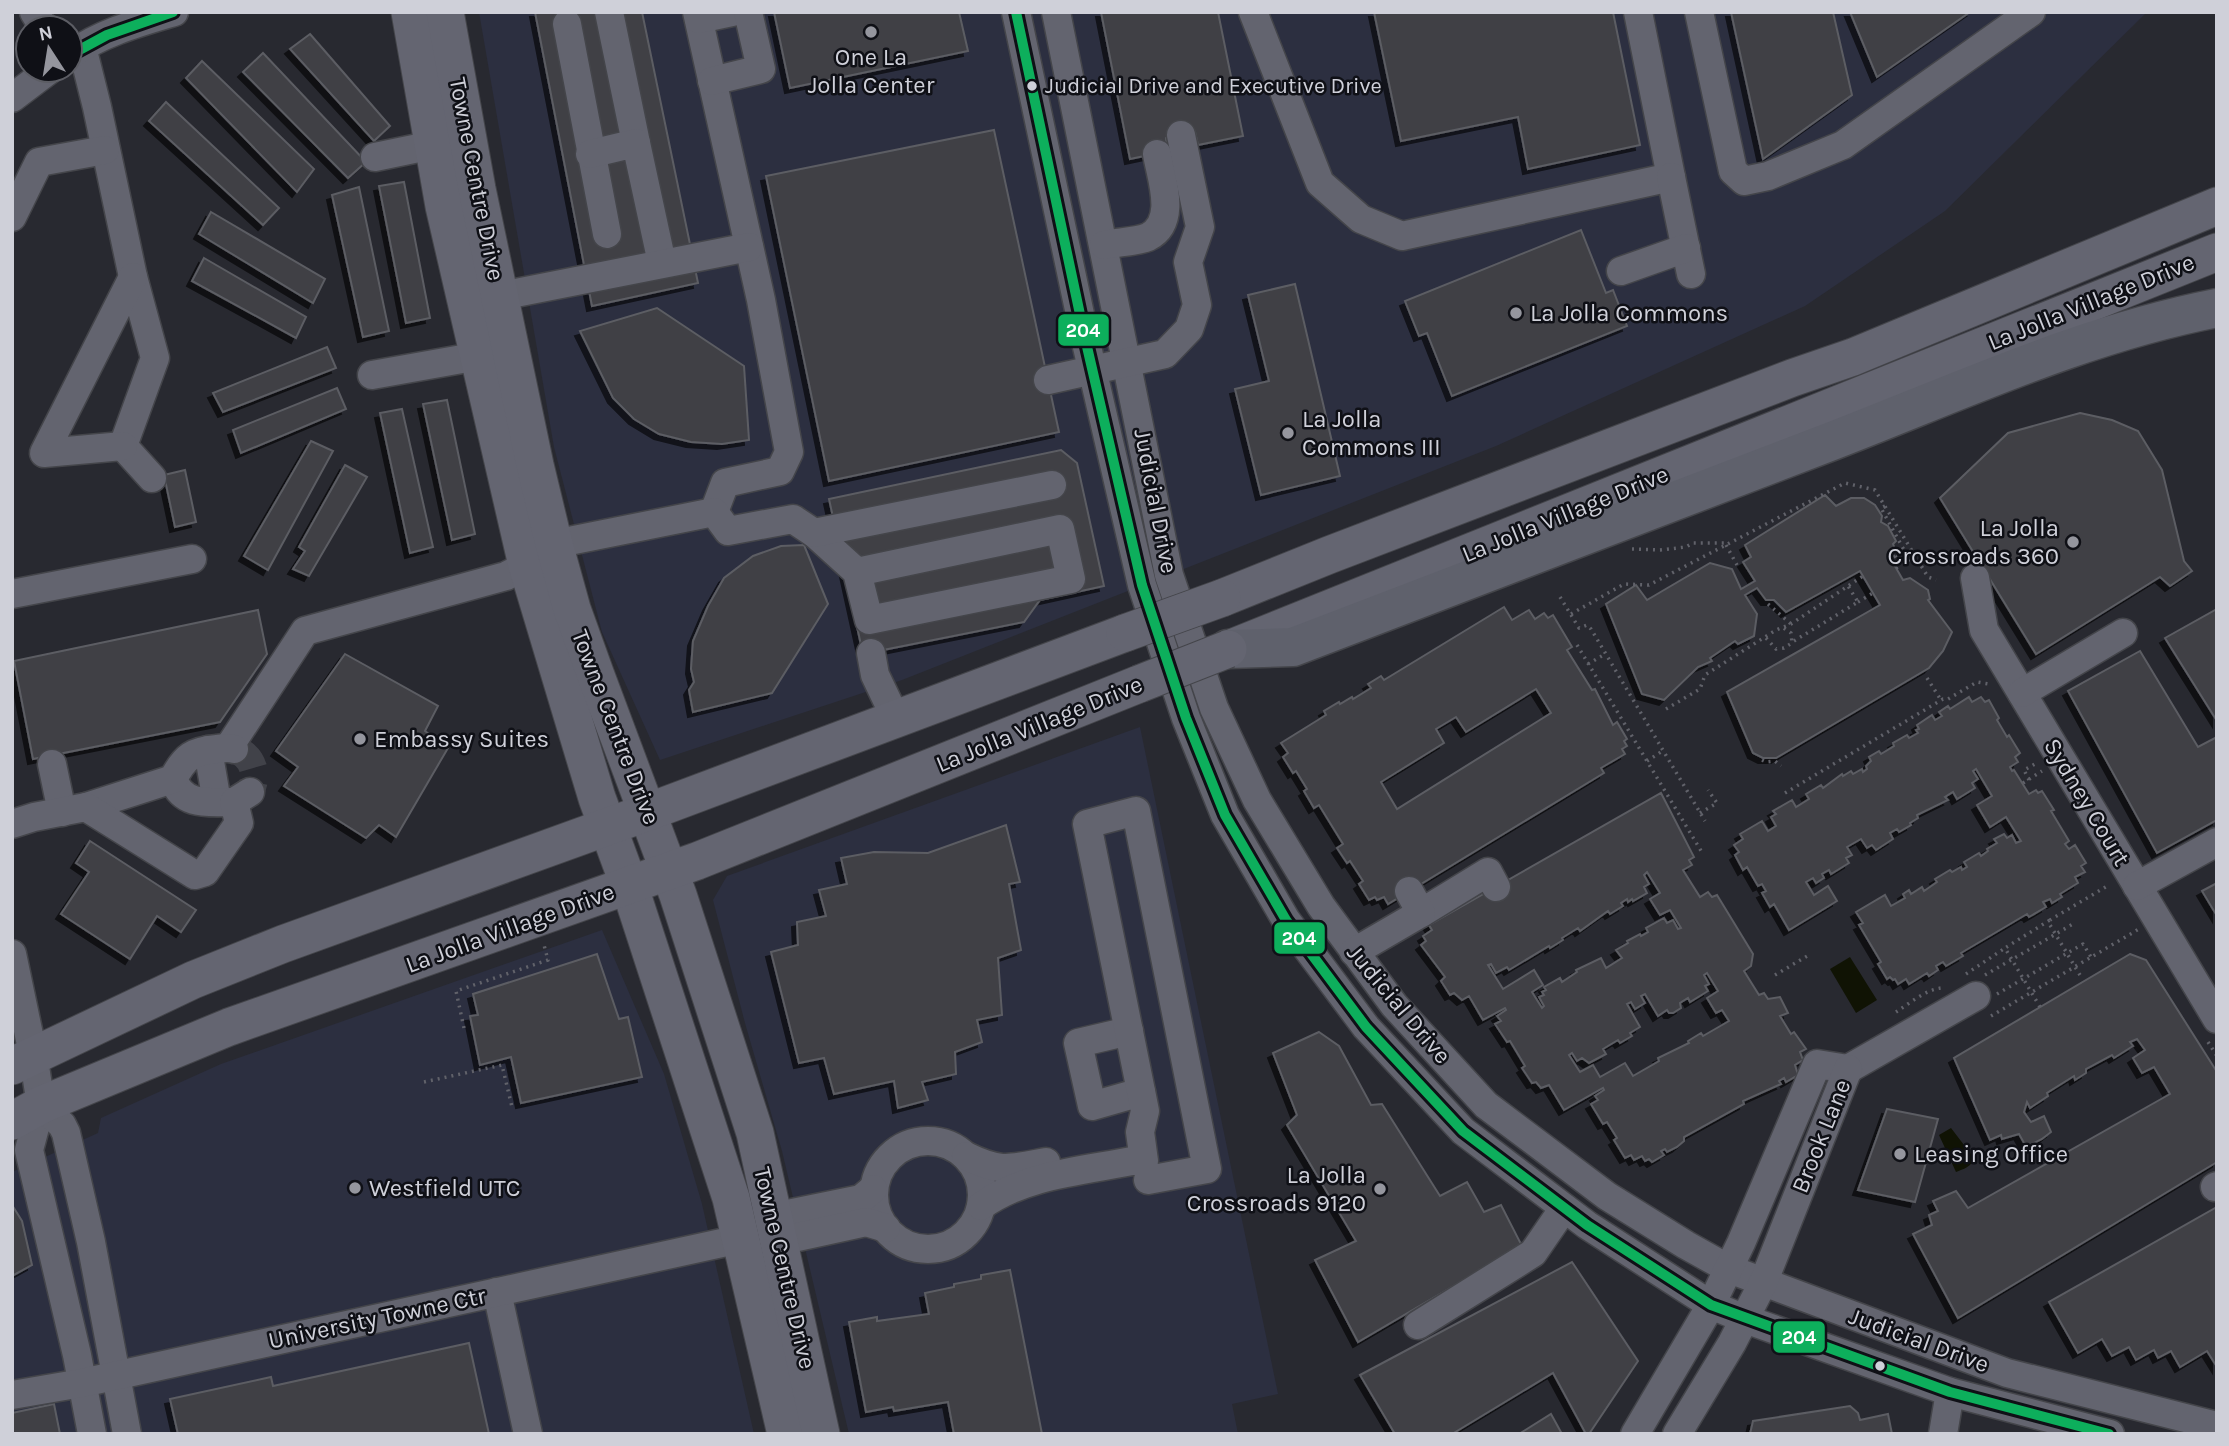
<svg xmlns="http://www.w3.org/2000/svg" width="2229" height="1446" font-family="Karla,sans-serif">
  <style>
    .built { fill: #2c2f40 }
    .water { fill: #101304 }
    .building { fill: #3f4045; stroke: #5c5d63; stroke-width: 2; fill-rule: evenodd; filter: url(#shadow) }
    .lines { fill: none; stroke-linecap: round; stroke-linejoin: round }
    .minor-tunnel { stroke: #414249; stroke-width: 28; stroke-dasharray: 28 14; stroke-linecap: butt }
    .minor-casing { stroke: #44454a; stroke-width: 31 }
    .major-casing { stroke: #44454a; stroke-width: 39 }
    .highway-casing { stroke: #44454a; stroke-width: 41 }
    .path { stroke: #61626a; stroke-width: 3.5; stroke-dasharray: 2 5; stroke-linecap: butt }
    .minor { stroke: #63646f; stroke-width: 28 }
    .major { stroke: #646571; stroke-width: 37 }
    .highway { stroke: #5f616c; stroke-width: 38 }
    .major-bridge-casing { stroke: #44454a; stroke-width: 39; stroke-linecap: butt }
    .major-bridge { stroke: #646571; stroke-width: 37 }
    .bus-1-casing { stroke: #0f1016; stroke-width: 16 }
    .bus-1 { stroke: #0daf5c; stroke-width: 10 }
    .poi-dot { fill: #95969e; stroke: #0f1016; stroke-width: 2.5 }
    .bus-dot { fill: #cfd0d9; stroke: #0f1016; stroke-width: 2.5 }
    .labels { text-anchor: middle; dominant-baseline: central; stroke-width: 5; stroke-linejoin: round; paint-order: stroke }
    .bus-label { font-size: 22px; fill: #cfd0d9; stroke: #0f1016; text-anchor: start }
    .poi-label { font-size: 24px; fill: #cfd0d9; stroke: #0f1016; text-anchor: start }
    .street-label { font-size: 24px; fill: #cfd0d9; stroke: #0f1016 }
    .line-badge { stroke: #0f1016; stroke-width: 2.5 }
    .badge-label { font-size: 19px; text-anchor: middle; font-weight: bold; fill: #fff }
  </style>
  <defs>
    <filter id="shadow"><feDropShadow dx="-5" dy="5" stdDeviation="0" flood-color="#0009"/></filter>
  </defs>
  <rect width="100%" height="100%" fill="#282930"/>
  <g class="built">
    <path d="M479 12H2147L1945 211 1805 306 1496 446 902 680 660 760 602 632 554 447Z"/>
    <path d="M1140 727 1278 1394 1232 1404 1238 1434H849L782 1151 745 1023 713 900 727 876Z"/>
    <path d="M602 930 664 1074 702 1204 754 1434H12V1172L98 1133 101 1118 221 1064Z"/>
  </g>
  <g class="water">
    <path d="M1850 957 1877 1000 1856 1013 1830 969Z"/>
    <path d="M1951 1128 1974 1158C1972 1167 1963 1169 1956 1172L1939 1135Z"/>
  </g>
  <g class="building">
    <path d="M535 12H642L698 283 592 306Z"/>
    <path d="M774 12H959L968 51 790 88Z"/>
    <path d="M1101 12H1218L1243 136 1198 145 1195 132 1166 138 1168 151 1130 159Z"/>
    <path d="M1374 12H1613L1640 145 1528 169 1518 117 1401 141Z"/>
    <path d="M1731 12H1833L1852 95 1763 159Z"/>
    <path d="M1850 12H1970L1877 77Z"/>
    <path d="M310 34 390 126 374 141 290 49Z"/>
    <path d="M263 53 366 162 348 178 243 72Z"/>
    <path d="M202 61 314 169 297 192 186 78Z"/>
    <path d="M166 102 279 208 263 225 149 121Z"/>
    <path d="M994 130 1059 432 829 481 766 176Z"/>
    <path d="M404 182 430 318 406 323 379 186Z"/>
    <path d="M359 187 389 331 363 337 332 195Z"/>
    <path d="M211 212 325 279 313 303 199 234Z"/>
    <path d="M1581 230 1606 293 1613 290 1627 326 1452 396 1427 333 1419 336 1405 301Z"/>
    <path d="M204 258 306 317 296 338 192 281Z"/>
    <path d="M1295 284 1340 476 1261 495 1235 389 1269 381 1248 295Z"/>
    <path d="M657 308 744 366 749 440 722 444 691 442 659 434 634 419 613 398 580 331Z"/>
    <path d="M327 347 336 368 223 412 213 393Z"/>
    <path d="M337 388 346 409 241 453 233 430Z"/>
    <path d="M447 400 475 534 452 540 423 404Z"/>
    <path d="M402 409 433 547 410 553 380 413Z"/>
    <path d="M2080 413 2112 420 2138 431 2162 470 2184 561 2192 571 2170 586 2160 577 2036 654 1940 498 2008 433Z"/>
    <path d="M311 441 333 451 268 570 244 556Z"/>
    <path d="M1061 450 1077 463 1104 586 1040 600 1024 622 863 654 829 499Z"/>
    <path d="M345 465 367 477 309 576 293 569 305 551 299 547Z"/>
    <path d="M185 470 196 522 175 527 164 475Z"/>
    <path d="M1825 495 1836 506 1851 498H1864L1875 505 1882 516 1881 522 1888 526 1896 541 1893 544 1895 549 1888 554 1903 580 1910 578 1928 590 1930 599 1928 600 1952 632 1943 651 1929 668 1776 758H1763L1753 753 1727 692 1880 605 1860 571 1786 612 1774 600H1766L1757 588 1745 595 1757 614 1754 636 1738 644 1735 641 1710 658 1712 661 1698 667 1664 700 1642 694 1606 604 1636 585 1647 600 1710 563 1732 569 1741 589 1755 581 1743 562 1751 557 1745 545Z"/>
    <path d="M804 545 828 604 772 693 693 712 689 690 694 682 691 669 693 641 708 606 724 578 753 556 781 546Z"/>
    <path d="M1504 607 1512 620 1529 610 1535 619 1544 613 1548 618 1553 615 1572 647 1567 650 1592 690 1595 689 1613 725 1617 722 1627 739 1624 741 1627 746 1622 749 1625 754 1601 768 1604 773 1388 904 1384 897 1377 900 1375 897 1369 900 1359 884 1363 881 1350 861 1347 863 1337 848 1343 844 1319 805 1314 808 1304 791 1307 789 1296 771 1293 773 1283 757 1288 753 1281 743 1326 715 1324 711 1339 702 1340 704 1352 697 1353 699 1371 688 1368 684 1381 676 1384 680ZM1536 689 1551 713 1397 809 1381 782 1444 743 1436 729 1456 717 1466 732Z"/>
    <path d="M2217 609V721L2165 638Z"/>
    <path d="M258 610 267 654 220 722 33 759 14 661Z"/>
    <path d="M2140 651 2198 747 2217 737V820L2157 853 2068 691Z"/>
    <path d="M345 654 438 706 425 731 448 748 396 837 379 825 366 838 284 786 298 767 276 751Z"/>
    <path d="M1969 697 1972 702 1981 697 1985 702 1989 700 1999 718 1997 720 2007 737 2009 735 2020 753 2015 757 2018 762 2010 767 2012 771 2014 770 2029 794 2036 790 2038 793 2042 791 2054 810 2051 811 2069 841 2065 844 2069 849 2075 845 2086 863 2081 866 2085 872 2075 877 2078 883 2060 894 2062 897 2052 903 2050 899 2043 902 2046 907 2029 917 2027 914 1961 953 1963 956 1946 966 1943 962 1936 966 1938 970 1929 976 1927 973 1909 984 1906 979 1898 984 1895 979 1893 980 1890 977 1887 979 1878 964 1881 962 1859 925 1863 923 1856 912 1885 895 1891 906 1905 898 1903 894 1909 890 1911 894 1922 887 1924 891 1937 882 1935 879 1950 870 1952 872 1961 867 1962 870 1967 867 1964 862 1979 853 1981 856 1988 851 1987 849 1997 843 1994 839 2004 834 2007 838 2012 835 2016 843 2021 841 2006 817 1990 827 1977 805 1992 796 1976 769 1973 771 1978 779 1972 783 1975 788 1957 799 1953 792 1945 797 1948 800 1917 815 1918 818 1910 823 1911 825 1899 832 1897 829 1890 833 1893 839 1876 850 1872 845 1867 848 1861 839 1847 847 1852 855 1846 858 1849 863 1831 874 1829 870 1822 874 1824 878 1816 883 1813 878 1806 882 1814 895 1828 886 1837 901 1789 930 1774 904 1770 907 1762 893 1766 891 1762 884 1758 886 1747 867 1743 870 1735 855 1739 852 1734 845 1743 839 1740 834 1762 821 1768 831 1776 826 1771 817 1776 814 1773 811 1792 800 1796 807 1809 799 1806 794 1821 785 1823 788 1842 774 1843 776 1851 771 1853 774 1862 769 1863 772 1867 769 1866 766 1871 761 1869 757 1879 751 1881 754 1894 746 1893 743 1907 735 1909 738 1918 733 1916 730 1919 729 1917 725 1932 715 1935 720 1942 716 1939 712 1948 706 1950 709Z"/>
    <path d="M1661 793 1694 857 1689 860 1692 865 1683 870 1700 897 1708 892 1712 897 1717 895 1753 954 1751 966 1744 971 1759 995 1764 993 1768 999 1780 997 1788 1013 1780 1016 1791 1034 1794 1032 1806 1049 1800 1052 1803 1060 1795 1065 1798 1075 1786 1082 1784 1078 1779 1081 1781 1084 1743 1101 1744 1104 1684 1137V1141L1677 1147 1667 1152 1665 1149 1661 1151 1664 1155 1652 1162 1649 1159 1645 1161 1642 1156 1634 1160 1631 1155 1625 1158 1614 1140 1617 1138 1607 1122 1603 1124 1591 1104 1598 1100 1595 1096 1604 1090 1603 1088 1564 1110 1549 1085 1541 1088 1536 1082 1532 1083 1522 1068 1525 1066 1510 1041 1507 1042 1495 1024 1501 1021 1497 1016 1506 1010 1505 1008 1483 1020 1469 996 1462 1000 1454 993 1450 995 1441 981 1445 977 1421 945 1426 941 1423 936 1432 930 1429 925ZM1647 872 1660 893 1650 899 1660 915 1670 910 1681 928 1678 929 1673 920 1667 923 1664 918 1646 928 1648 932 1641 936 1640 934 1627 941 1628 943 1616 950 1622 958 1606 968 1601 958 1576 970 1577 972 1562 982 1560 978 1544 987 1546 990 1542 992 1544 995 1539 997 1544 1006 1542 1008 1532 992 1543 985 1534 970 1503 989 1488 965 1491 964 1496 973 1507 967 1509 970 1549 946 1550 948 1563 940 1562 938 1578 928 1580 931 1608 911 1610 914 1623 906 1621 903 1627 899 1628 902 1632 899 1633 901 1647 893 1644 887 1649 884 1644 875ZM1707 973 1718 991 1707 998 1716 1013 1722 1010 1729 1021 1703 1036 1701 1033 1688 1041 1689 1043 1658 1058 1659 1061 1633 1076 1625 1063 1600 1077 1593 1065 1580 1072 1569 1055 1572 1053 1577 1061 1582 1058 1589 1063 1606 1054 1603 1049 1618 1040 1620 1043 1632 1036 1630 1033 1640 1027 1627 1004 1631 1002 1635 1009 1645 1003 1641 996 1645 994 1658 1016 1667 1010 1669 1013H1673L1681 1008 1680 1003 1688 998 1690 1002 1708 991 1705 986 1709 984 1704 975Z"/>
    <path d="M1006 825 1020 882 1009 884 1021 950 998 958 1002 1015 977 1020 982 1042 955 1052 956 1074 922 1082 928 1100 898 1108 894 1081 834 1094 824 1058 799 1063 771 952 798 945 797 922 826 916 819 890 847 884 841 858 874 852 928 853Z"/>
    <path d="M90 841 196 910 181 932 157 916 130 959 61 914 89 872 76 863Z"/>
    <path d="M2217 883V916L2202 891Z"/>
    <path d="M597 954 619 1019 628 1017 642 1077 521 1103 511 1057 480 1065 470 1016 478 1015 473 994Z"/>
    <path d="M2130 954 2146 960 2217 1072V1162L1958 1318 1913 1234 1932 1225 1929 1215 1938 1211 1933 1201 1956 1191 1968 1208 2170 1094 2154 1067 2142 1073 2133 1058 2145 1050 2137 1039 2130 1042 2133 1046 2114 1058 2112 1055 2086 1069V1073L2075 1080 2074 1076 2047 1093 2048 1096 2030 1108 2027 1102 2024 1112 2031 1122 2044 1116 2051 1132 2042 1139 2030 1145 2024 1143 2019 1134 2002 1139 2001 1135 1990 1140 1954 1058Z"/>
    <path d="M1319 1032 1339 1046 1371 1105 1382 1104 1440 1196 1467 1182 1484 1212 1501 1205 1522 1246 1358 1342 1315 1260 1356 1241 1287 1125 1297 1115 1273 1053Z"/>
    <path d="M1887 1109 1938 1119 1915 1202 1858 1190Z"/>
    <path d="M12 1205 22 1221 32 1265 12 1276Z"/>
    <path d="M2217 1207V1367L2207 1351 2180 1367 2171 1351 2158 1358 2154 1350 2136 1360 2129 1347 2112 1356 2102 1339 2078 1353 2049 1302Z"/>
    <path d="M1572 1262 1638 1361 1589 1434H1586L1553 1373 1452 1434H1395L1360 1375Z"/>
    <path d="M1010 1270 1042 1434H954L948 1402 894 1411 893 1407 866 1412 849 1322 877 1317V1321L929 1314 925 1293 954 1287V1284L981 1279V1275Z"/>
    <path d="M469 1343 489 1434H178L170 1399 271 1377 273 1386Z"/>
    <path d="M54 1404 60 1434H12V1413Z"/>
    <path d="M1850 1406 1858 1413 1860 1420 1888 1414 1892 1434H1750L1753 1421Z"/>
    <path d="M1551 1414 1562 1434H1519Z"/>
  </g>
  <g class="lines">
    <path class="minor-tunnel" d="M234 749C253 756 259 774 250 792"/>
    <defs>
      <g id="minor">
        <path d="M34 12 44 28"/>
        <path d="M609 12 636 143"/>
        <path d="M697 12 761 300 789 452 780 471 725 483 714 512"/>
        <path d="M1016 12 1085 338 1142 585 1186 718 1225 815 1286 920 1366 1027 1463 1131 1587 1225 1711 1305 1745 1319 1950 1392 2110 1434"/>
        <path d="M1056 12 1169 575 1214 708 1257 800 1321 906 1394 1005 1486 1105 1607 1196 1686 1245 1729 1269 2007 1373 2217 1426"/>
        <path d="M1253 12 1320 183 1361 219 1402 236 1671 177 1638 12"/>
        <path d="M1699 12 1733 171 1744 181 1768 176 1843 145 2031 12"/>
        <path d="M699 19 732 12"/>
        <path d="M567 24 607 234"/>
        <path d="M82 47 97 107 133 277 155 358 123 446 152 478"/>
        <path d="M70 55C101 33 137 23 174 12"/>
        <path d="M712 81 761 69 748 12"/>
        <path d="M12 98 49 70"/>
        <path d="M590 154 636 143 662 263"/>
        <path d="M375 157 433 145"/>
        <path d="M1671 177 1691 274"/>
        <path d="M12 217 39 162 105 150"/>
        <path d="M1104 245C1117 242 1136 242 1148 237 1178 222 1161 178 1157 154"/>
        <path d="M1621 271 1686 248"/>
        <path d="M480 300 749 247"/>
        <path d="M372 375 479 356"/>
        <path d="M1048 380 1165 354 1189 329 1197 305 1188 262 1200 227 1181 135"/>
        <path d="M123 446 44 453 133 277"/>
        <path d="M814 533 857 572 869 620 1071 579 1060 529 857 572"/>
        <path d="M554 544 714 512 728 531 793 519 814 533 1052 485"/>
        <path d="M1975 578 1984 630 2217 1019"/>
        <path d="M12 594 192 559"/>
        <path d="M871 653 875 675 896 719"/>
        <path d="M2022 693 2123 633"/>
        <path d="M229 747 305 631 506 576 527 565"/>
        <path d="M208 750 217 802"/>
        <path d="M52 764 62 812"/>
        <path d="M173 779C183 807 209 802 234 802"/>
        <path d="M86 807 173 779C185 756 193 751 217 749 224 748 228 747 234 749"/>
        <path d="M12 824 34 817 86 807 195 875 205 872 239 823 234 802 250 792"/>
        <path d="M2137 886 2217 842"/>
        <path d="M1421 913 1488 872 1496 887"/>
        <path d="M1354 952 1421 913 1409 891"/>
        <path d="M12 954 33 1054 41 1105 29 1150 77 1355 92 1434"/>
        <path d="M1129 1031 1078 1043 1092 1106 1141 1092"/>
        <path d="M1848 1069 1976 996"/>
        <path d="M41 1105 62 1125 66 1133 91 1242 127 1434"/>
        <circle cx="928" cy="1195" r="54"/>
        <path d="M966 1156C1001 1173 1009 1169 1046 1162"/>
        <path d="M2215 1187 2217 1186"/>
        <path d="M981 1206C1024 1175 1081 1171 1132 1161H1144L1140 1132 1145 1111 1087 824 1136 811 1207 1169 1148 1180"/>
        <path d="M773 1217 861 1199 873 1189"/>
        <path d="M779 1241 866 1222 886 1228"/>
        <path d="M497 1292 528 1434"/>
        <path d="M1418 1325 1533 1253 1564 1208"/>
        <path d="M12 1395 82 1383 740 1239"/>
        <path d="M1635 1434 1711 1305 1741 1243 1817 1064 1848 1069"/>
        <path d="M1677 1434 1732 1343 1763 1283 1848 1069"/>
        <path d="M1943 1434 1950 1392"/>
      </g>
      <g id="major">
        <path d="M410 12 444 206 527 565 597 798 629 885 731 1198 786 1434"/>
        <path d="M445 12 477 189 535 465 554 544 572 609 595 673 678 895 755 1133 821 1434"/>
        <path d="M1222 598 1329 555 1792 378 1853 357 2217 206"/>
        <path d="M1234 647 2217 252"/>
        <path d="M12 1066 193 980 283 944 648 812 1125 633"/>
        <path d="M12 1121 41 1105 229 1027 697 861 1139 684"/>
      </g>
      <path id="highway" d="M1228 649 1293 647C1473 578 1653 510 1832 441 1959 392 2083 334 2217 308"/>
    </defs>
    <use href="#minor" class="minor-casing"/>
    <use href="#major" class="major-casing"/>
    <use href="#highway" class="highway-casing"/>
    <g class="path">
      <path d="M1885 506 1881 508 1904 550 1895 556 1901 565"/>
      <path d="M1726 545 1737 565"/>
      <path d="M1632 549 1660 550 1686 547 1693 543H1729"/>
      <path d="M1896 568 1915 556"/>
      <path d="M1560 597 1579 628 1587 625 1591 629 1705 821"/>
      <path d="M1858 602 1873 593"/>
      <path d="M1768 604 1791 624"/>
      <path d="M1571 614 1624 584 1649 585 1845 483 1875 490 1928 577 1936 580"/>
      <path d="M1766 638 1776 649 1784 648 1792 643 1791 633 1782 627"/>
      <path d="M1794 641 1858 602 1848 586"/>
      <path d="M1577 645 1703 854"/>
      <path d="M1588 664 1605 654"/>
      <path d="M1927 678 1941 700"/>
      <path d="M1666 709 1700 689 1705 675 1776 630 1791 624 1863 576"/>
      <path d="M1762 760 1766 762 1775 761 1781 766"/>
      <path d="M1647 761 1664 750"/>
      <path d="M2029 780 2024 770 2035 764 2033 762"/>
      <path d="M2023 783 2042 771"/>
      <path d="M1785 793 1943 699H1948L1977 682 1989 684 1988 682"/>
      <path d="M1700 813 1717 803 1708 790"/>
      <path d="M1966 974 2005 948"/>
      <path d="M1775 975 1809 955"/>
      <path d="M1985 975 2073 924"/>
      <path d="M2080 975 2050 925V920L2109 885"/>
      <path d="M1997 994 2083 944 2091 957"/>
      <path d="M2040 1007 2005 948 2050 920"/>
      <path d="M1896 1012C1910 1003 1925 990 1941 988"/>
      <path d="M1991 1016 2139 929"/>
      <path d="M464 1028 456 991 548 960 544 945"/>
      <path d="M2208 1042 2217 1056"/>
      <path d="M424 1082 502 1065 512 1107"/>
    </g>
    <use href="#minor" class="minor"/>
    <use href="#major" class="major"/>
    <use href="#highway" class="highway"/>
    <defs>
      <g id="major-bridge">
        <path d="M1125 633 1222 598"/>
        <path d="M1139 684 1228 649"/>
      </g>
    </defs>
    <use href="#major-bridge" class="major-bridge-casing"/>
    <use href="#major-bridge" class="major-bridge"/>
    <defs>
      <g id="bus-1">
        <path d="M1016 12 1085 338 1142 585 1186 718 1225 815 1286 920 1366 1027 1463 1131 1587 1225 1711 1305 1950 1392 2109 1434"/>
        <path d="M70 55 107 35 173 12"/>
      </g>
    </defs>
    <use href="#bus-1" class="bus-1-casing"/>
    <use href="#bus-1" class="bus-1"/>
  </g>
  <g class="poi-dot">
    <circle cx="871" cy="32" r="7"/>
    <circle cx="1516" cy="313" r="7"/>
    <circle cx="1288" cy="433" r="7"/>
    <circle cx="2073" cy="542" r="7"/>
    <circle cx="360" cy="739" r="7"/>
    <circle cx="1900" cy="1154" r="7"/>
    <circle cx="355" cy="1188" r="7"/>
    <circle cx="1380" cy="1189" r="7"/>
  </g>
  <g class="bus-dot">
    <circle cx="1032" cy="86" r="6"/>
    <circle cx="1880" cy="1366" r="6"/>
  </g>
  <g class="labels">
    <g class="bus-label">
      <text x="1045" y="86">Judicial Drive and Executive Drive</text>
    </g>
    <g class="poi-label">
      <text x="871" y="57" text-anchor="middle">One La<tspan x="871" dy="28">Jolla Center</tspan></text>
      <text x="1530" y="313">La Jolla Commons</text>
      <text x="1302" y="419">La Jolla<tspan x="1302" dy="28">Commons III</tspan></text>
      <text x="2059" y="528" text-anchor="end">La Jolla<tspan x="2059" dy="28">Crossroads 360</tspan></text>
      <text x="374" y="739">Embassy Suites</text>
      <text x="1914" y="1154">Leasing Office</text>
      <text x="1366" y="1175" text-anchor="end">La Jolla<tspan x="1366" dy="28">Crossroads 9120</tspan></text>
      <text x="369" y="1188">Westfield UTC</text>
    </g>
    <g class="street-label">
      <text transform="translate(477 179) rotate(79)">Towne Centre Drive</text>
      <text transform="translate(2091 302) rotate(-22)">La Jolla Village Drive</text>
      <text transform="translate(1156 501) rotate(79)">Judicial Drive</text>
      <text transform="translate(1565 514) rotate(-22)">La Jolla Village Drive</text>
      <text transform="translate(1039 724) rotate(-22)">La Jolla Village Drive</text>
      <text transform="translate(616 727) rotate(69)">Towne Centre Drive</text>
      <text transform="translate(2087 802) rotate(59)">Sydney Court</text>
      <text transform="translate(510 928) rotate(-20)">La Jolla Village Drive</text>
      <text transform="translate(1399 1004) rotate(50)">Judicial Drive</text>
      <text transform="translate(1821 1136) rotate(-68)">Brook Lane</text>
      <text transform="translate(785 1268) rotate(77)">Towne Centre Drive</text>
      <text transform="translate(377 1318) rotate(-12)">University Towne Ctr</text>
      <text transform="translate(1919 1340) rotate(20)">Judicial Drive</text>
    </g>
  </g>
  <g class="line-badge">
    <rect x="1057" y="313" width="53" height="34" rx="7" fill="#0daf5c"/>
    <rect x="1273" y="921" width="53" height="34" rx="7" fill="#0daf5c"/>
    <rect x="1772" y="1320" width="54" height="34" rx="7" fill="#0daf5c"/>
  </g>
  <g class="badge-label">
    <text x="1083" y="337">204</text>
    <text x="1299" y="945">204</text>
    <text x="1799" y="1344">204</text>
  </g>
  <rect width="2229" height="1446" fill="none" stroke="#cfd0d9" stroke-width="28"/>
  <g transform="translate(49 49) rotate(348)"><circle r="33" fill="#0f1016" stroke="#5c5d64" stroke-width="2"/>
  <path d="M0-5L12 26L0 18L-12 26Z" fill="#95969e"/>
  <text y="-10" font-size="19" font-weight="bold" text-anchor="middle" fill="#cfd0d9">N</text>
  </g>
</svg>
